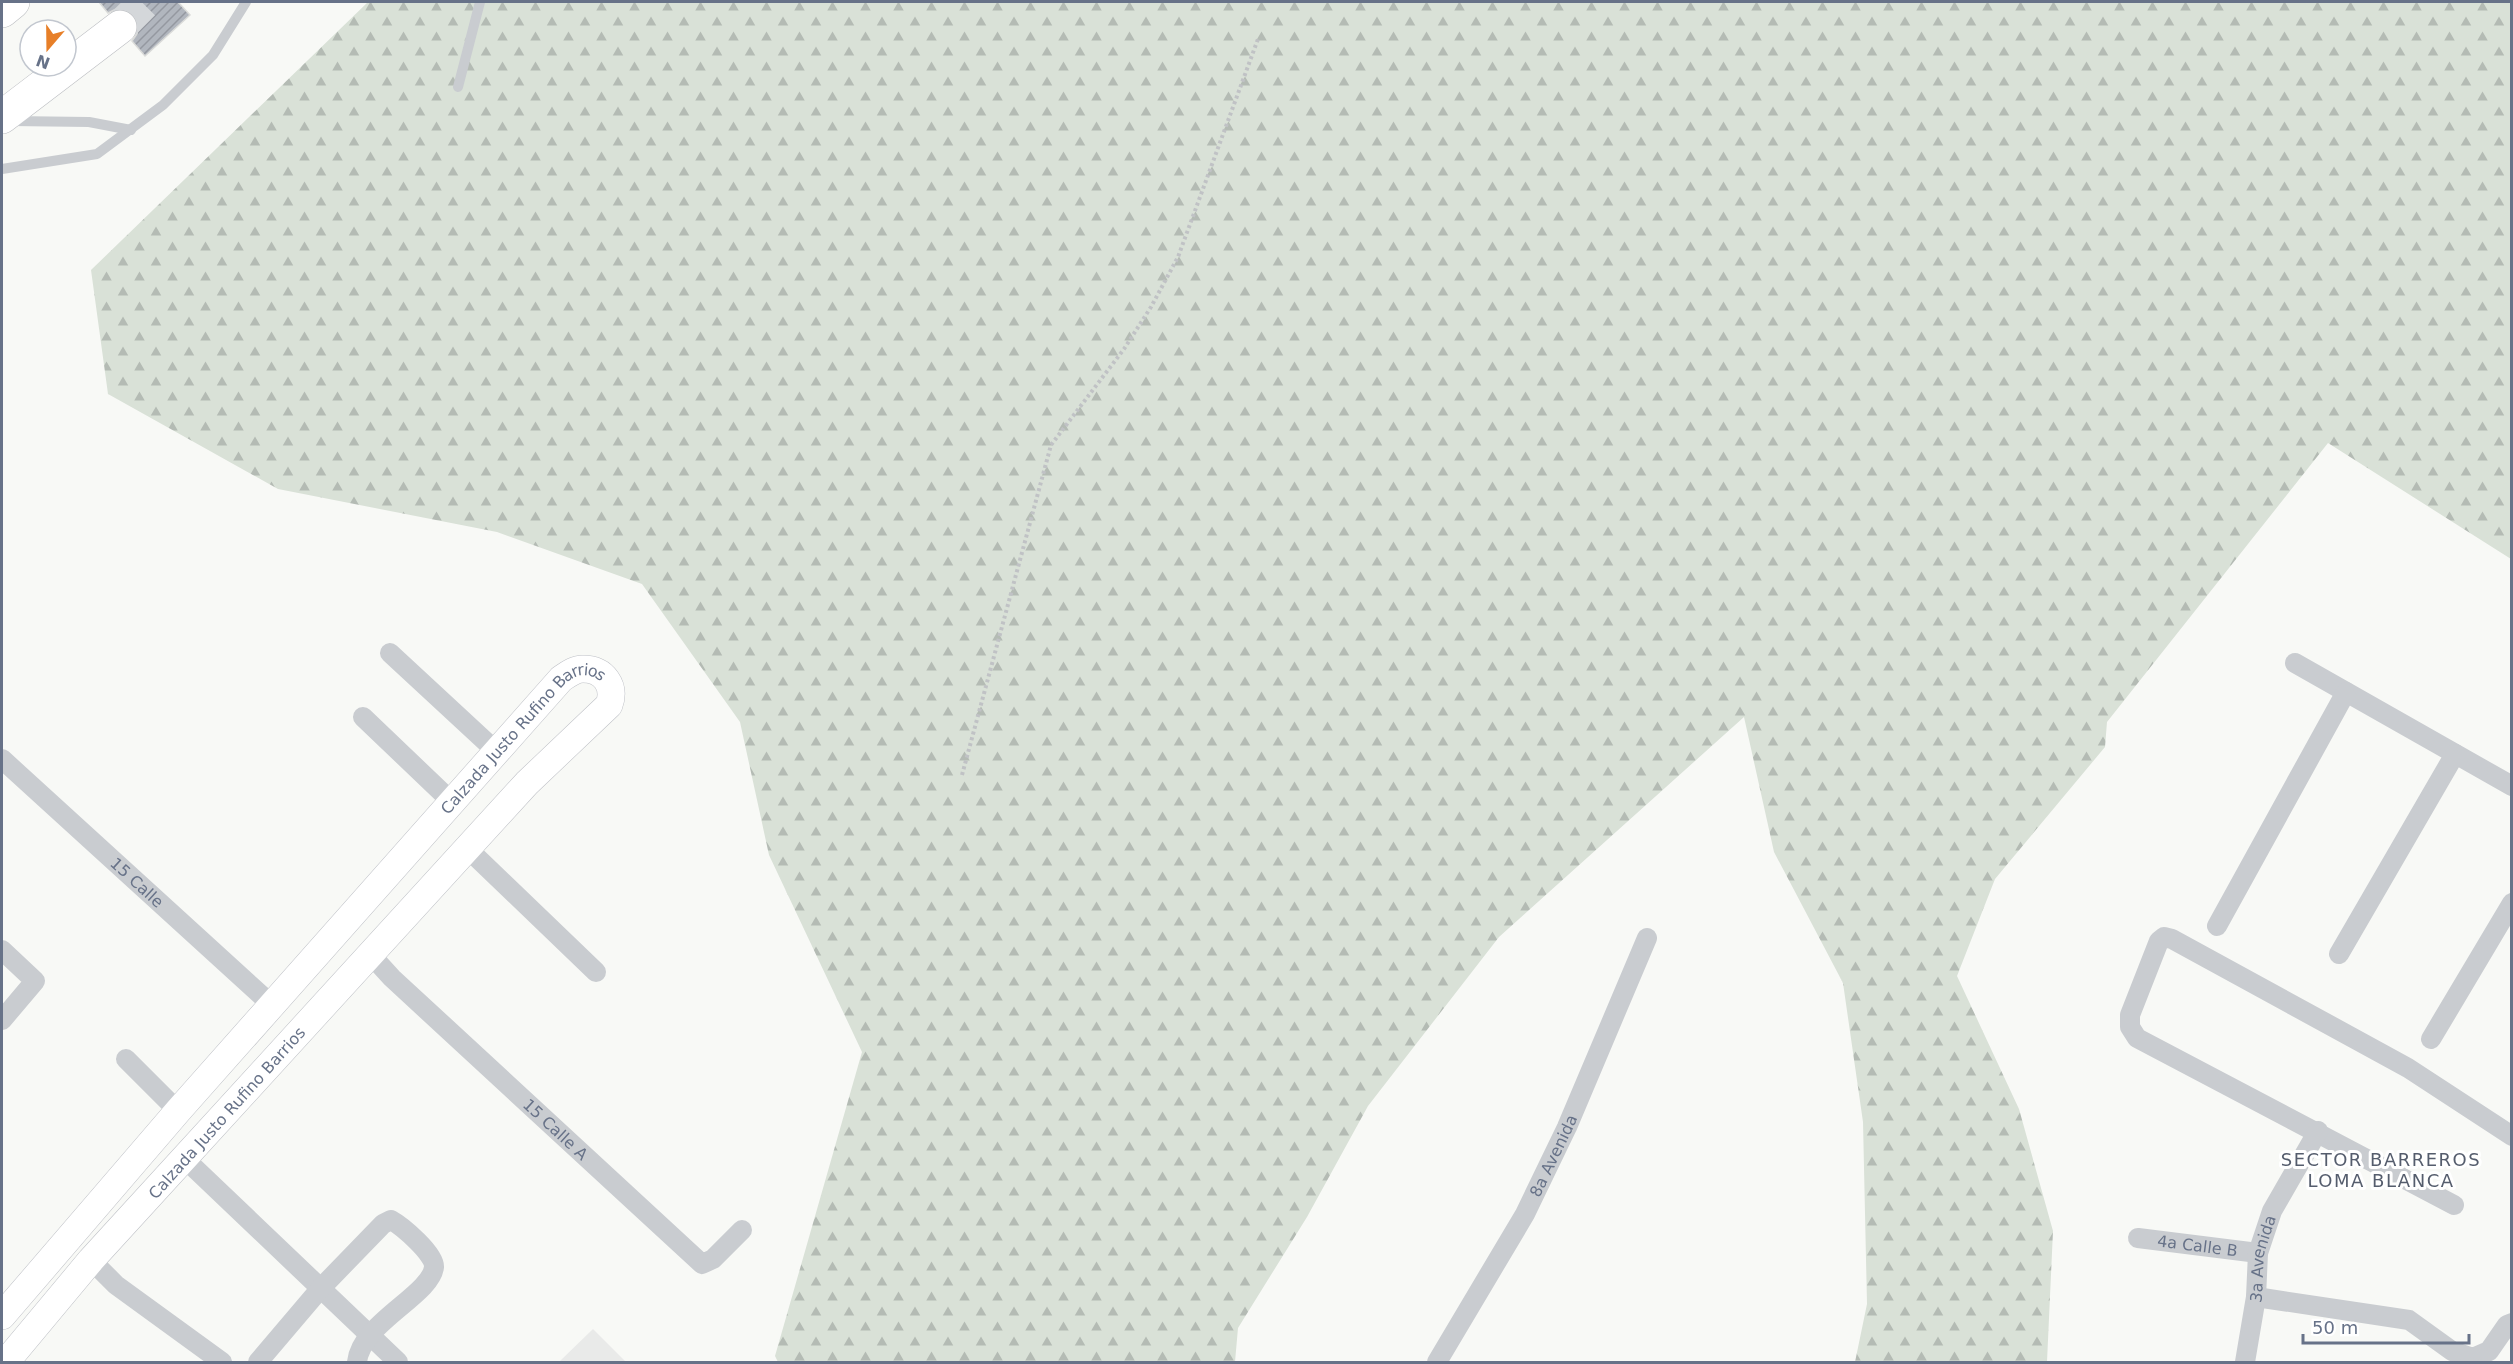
<svg xmlns="http://www.w3.org/2000/svg" width="2513" height="1364" font-family="'DejaVu Sans',sans-serif">
  <style>
    .built { fill: #e9eae9 }
    .forest { fill: url(#forest-firs) }
    .building { fill: url(#building-hatch); stroke: #dadbd9; stroke-width: 1.5 }
    .lines { fill: none; stroke-linecap: round; stroke-linejoin: round }
    .highway-tunnel { stroke: #d4d7da; stroke-width: 33; stroke-dasharray: 33 16; stroke-linecap: butt }
    .secondary-casing { stroke: #bec0c6; stroke-width: 28 }
    .highway-casing { stroke: #bbbdc1; stroke-width: 34 }
    .path { stroke: #c0c2c5; stroke-width: 4; stroke-dasharray: 3 3; stroke-linecap: butt }
    .lane { stroke: #c9ccd0; stroke-width: 10 }
    .street { stroke: #c9ccd0; stroke-width: 20 }
    .secondary { stroke: #fff; stroke-width: 27 }
    .highway { stroke: #fff; stroke-width: 33 }
    .labels { text-anchor: middle; dominant-baseline: central; stroke-width: 6; stroke-linejoin: round; paint-order: stroke }
    .street-label { font-size: 16px; fill: #677288; stroke: #fff }
    .neighbourhood-label { font-size: 18px; letter-spacing: 1.5px; fill: #555d6d; stroke: #fff }
  </style>
  <defs>
    <pattern id="forest-firs" width="22" height="20" patternUnits="userSpaceOnUse" patternTransform="scale(1.5)"><rect width="22" height="20" fill="#d9e1d7"/><path d="M5 1l3.5 6h-7zM16 11l3.5 6h-7z" fill="#b4bbb4"/></pattern>
    <pattern id="building-hatch" width="6" height="6" patternUnits="userSpaceOnUse" patternTransform="scale(1.5)"><rect width="6" height="6" fill="#b1b6be"/><path d="M-1 1l2-2M0 6l6-6M5 7l2-2" fill="none" stroke="#9498a0"/></pattern>
  </defs>
  <rect width="100%" height="100%" fill="#f8f9f6"/>
  <path class="built" d="M593 1329 626 1362H559Z"/>
  <path class="forest" d="M368 2H2511V559L2328 443 2107 722 2105 747 1995 879 1957 976 2019 1109 2053 1231 2047 1362H1855L1867 1304 1863 1122 1843 983 1774 852 1744 717 1499 937 1368 1106 1307 1217 1238 1328 1235 1362H778L775 1356 862 1052 769 855 740 722 642 584 497 532 278 489 108 394 91 270Z"/>
  <path class="building" d="M99 2H178L190 15 145 56 132 41 137 34 139 25 134 15 128 10 118 8 108 13Z"/>
  <g class="lines">
    <path class="highway-tunnel" d="M120 27 145 2"/>
    <defs>
      <g id="secondary">
        <path id="s6" d="M2 1316 178 1111 561 679C567 675 574 669 583 669 604 669 616 686 609 705L527 783 91 1260 6 1362"/>
      </g>
      <g id="highway">
        <path d="M2 11 13 2"/>
        <path d="M2 117 120 27"/>
      </g>
    </defs>
    <use href="#secondary" class="secondary-casing"/>
    <use href="#highway" class="highway-casing"/>
    <path class="path" d="M962 775 1051 445 1124 349 1151 307 1178 257 1258 39"/>
    <g class="lane">
      <path d="M458 87 480 2"/>
      <path d="M11 121 89 122 131 130"/>
      <path d="M2 169 97 154 163 105 213 55 246 2"/>
    </g>
    <g class="street">
      <path d="M390 653 498 753"/>
      <path d="M2295 663 2512 786"/>
      <path d="M363 717 453 803"/>
      <path id="s1" d="M2 759 273 1006"/>
      <path d="M468 849 596 972"/>
      <path d="M2217 926 2346 692"/>
      <path d="M2 950 35 981 2 1020"/>
      <path d="M2339 954 2455 754"/>
      <path id="s2" d="M371 955 392 978 702 1264 713 1259 742 1230"/>
      <path d="M2431 1039 2512 903"/>
      <path d="M126 1059 178 1111"/>
      <path d="M185 1159 398 1362"/>
      <path d="M2454 1205 2137 1038 2130 1027V1015L2159 941 2164 937 2172 939 2408 1068 2512 1136"/>
      <path id="s3" d="M2138 1238 2258 1253"/>
      <path d="M91 1260 116 1285 222 1362"/>
      <path d="M2256 1297 2409 1320 2452 1351 2473 1358 2489 1351 2507 1325 2512 1323"/>
      <path d="M258 1362 320 1289 383 1224 391 1220C402 1226 435 1254 434 1267 431 1295 361 1323 357 1362"/>
      <path id="s4" d="M1437 1362 1525 1214 1567 1127 1647 938"/>
      <path id="s5" d="M2245 1362 2256 1297 2258 1253 2272 1211 2318 1131"/>
    </g>
    <use href="#secondary" class="secondary"/>
    <use href="#highway" class="highway"/>
  </g>
  <g class="labels">
    <g class="street-label">
      <text stroke="none"><textPath href="#s6" startOffset="783">Calzada Justo Rufino Barrios</textPath></text>
      <text stroke="none"><textPath href="#s1" startOffset="183">15 Calle</textPath></text>
      <text transform="translate(227 1113) rotate(-48)">Calzada Justo Rufino Barrios</text>
      <text stroke="none"><textPath href="#s2" startOffset="254">15 Calle A</textPath></text>
      <text stroke="none"><textPath href="#s4" startOffset="237">8a Avenida</textPath></text>
      <text stroke="none"><textPath href="#s3" startOffset="60">4a Calle B</textPath></text>
      <text stroke="none"><textPath href="#s5" startOffset="105">3a Avenida</textPath></text>
    </g>
    <g class="neighbourhood-label">
      <text x="2381" y="1159">SECTOR BARREROS<tspan x="2381" dy="21">LOMA BLANCA</tspan></text>
    </g>
  </g>
  <rect width="2513" height="1364" fill="none" stroke="#677288" stroke-width="6"/>
  <g transform="translate(48 48) rotate(200)"><circle r="28" fill="#ffffff" stroke="#c2c7cf" stroke-width="1.5"/>
  <path d="M0-4.5L10 22L0 15L-10 22Z" fill="#e77f28"/>
  <text y="-9" font-size="16" font-weight="bold" text-anchor="middle" fill="#677288">N</text>
  </g>
  <path d="M2303 1334v9h166v-9" fill="none" stroke="#677288" stroke-width="3"/>
  <text x="2312" y="1334" font-size="18" fill="#677288" stroke="#ffffff" stroke-width="4.5" paint-order="stroke">50 m</text>
</svg>
